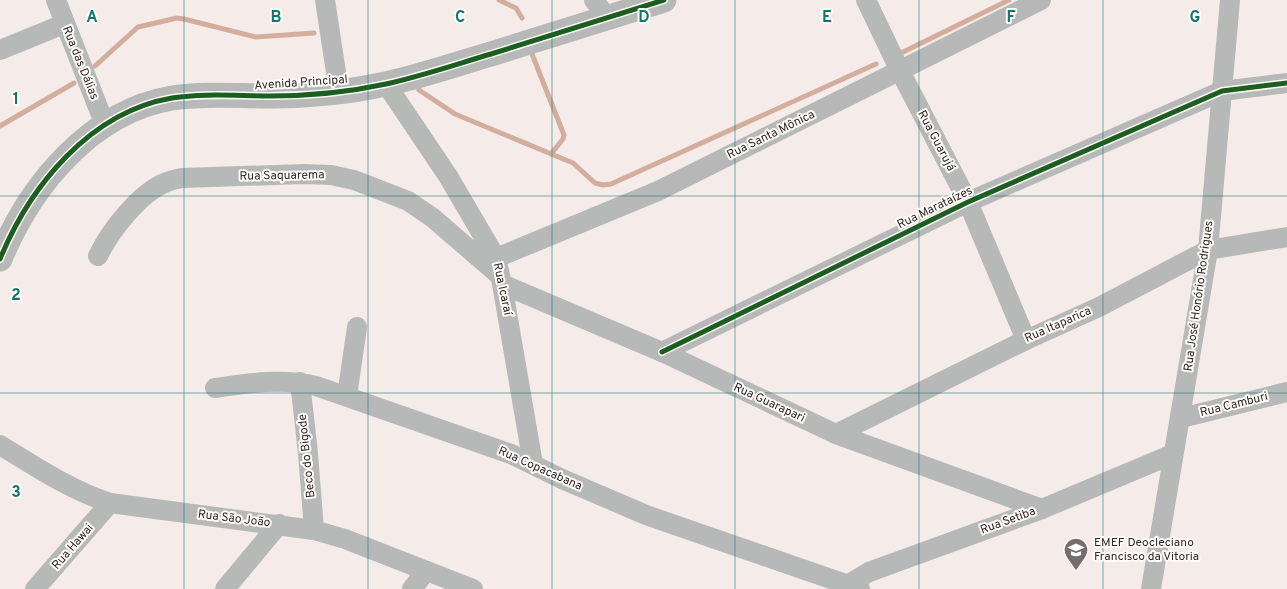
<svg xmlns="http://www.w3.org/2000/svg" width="1287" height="589" font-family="Overpass,sans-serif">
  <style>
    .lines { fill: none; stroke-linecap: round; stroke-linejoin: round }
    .stream { stroke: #d3ad9e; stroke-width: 5 }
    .minor { stroke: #b7b8b8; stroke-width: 20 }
    .tertiary { stroke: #b7b8b8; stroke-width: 25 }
    .cycleway-casing { stroke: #fefbf9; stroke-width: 8 }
    .cycleway { stroke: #1b5e20; stroke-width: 5 }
    .grid { fill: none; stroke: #0f766e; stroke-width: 1; stroke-opacity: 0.55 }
    .labels { text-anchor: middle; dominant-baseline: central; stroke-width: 4; stroke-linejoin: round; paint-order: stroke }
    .street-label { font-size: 12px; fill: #2f2927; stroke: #fefbf9 }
    .poi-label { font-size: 12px; fill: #2f2927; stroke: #fefbf9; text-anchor: start }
    .grid-label { font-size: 16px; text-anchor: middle; font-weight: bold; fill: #0f766e; stroke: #fefbf9; stroke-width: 4; stroke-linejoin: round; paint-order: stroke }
  </style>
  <rect width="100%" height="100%" fill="#f5ece9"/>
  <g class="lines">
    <g class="stream">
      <path d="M499 0 516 8 522 18"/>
      <path d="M532 54 564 135 563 139 551 154"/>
      <path d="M899 54 1009 0"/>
      <path d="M95 66 138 27 177 18 184 19 256 37 314 33"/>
      <path d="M419 90 455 114 573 163 595 183 603 185 611 184 876 64"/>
      <path d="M0 126 74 83"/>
    </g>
    <g class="minor">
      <path d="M56 0 105 125"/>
      <path d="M325 0 339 92"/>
      <path d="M594 0 607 18"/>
      <path d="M866 0 900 71 968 202 1026 340"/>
      <path d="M0 50 64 24"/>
      <path d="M386 84 448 176 496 258 502 284 533 464"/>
      <path d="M98 256C110 231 140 192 167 182 172 180 177 179 182 178L304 174 331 175 354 180 408 201 433 218 499 275"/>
      <path d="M496 258 658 191 1041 0"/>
      <path d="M502 284 662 352 836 434 1042 509"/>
      <path d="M662 352 968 202 1222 91 1287 83"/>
      <path d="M300 382 308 453 314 530"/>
      <path d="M215 388C249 383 282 378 316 386L511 454 562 479 646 515 860 589"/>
      <path d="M347 396 357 327"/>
      <path d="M1181 418 1287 392"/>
      <path d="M836 434 1026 340 1099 307 1208 250 1287 237"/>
      <path d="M0 445C36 467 70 490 110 503L314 530 345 539 473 589"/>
      <path d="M35 589 110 503"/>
      <path d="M225 589 279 524"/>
      <path d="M412 589 426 571"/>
      <path d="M845 589 849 584 869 572 1042 509 1173 454"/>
      <path d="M1151 589 1208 250 1230 0"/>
    </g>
    <path class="tertiary" d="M0 259C30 186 90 112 172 98 204 93 238 96 270 96 308 96 349 92 386 84 422 76 457 64 491 54 549 36 607 18 664 0"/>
    <defs>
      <g id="cycleway">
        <path d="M0 259C30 186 90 112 172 98 204 93 238 96 270 96 308 96 349 92 386 84 422 76 457 64 491 54 549 36 607 18 664 0"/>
        <path d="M662 352 968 202 1222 91 1287 83"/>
      </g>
    </defs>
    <use href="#cycleway" class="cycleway-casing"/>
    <use href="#cycleway" class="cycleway"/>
  </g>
  <path class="grid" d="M184 0V589M368 0V589M552 0V589M735 0V589M919 0V589M1103 0V589M0 196H1287M0 393H1287"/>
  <defs>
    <symbol id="school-pin" viewBox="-11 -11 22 30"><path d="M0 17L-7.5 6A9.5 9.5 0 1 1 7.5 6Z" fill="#746d6b" stroke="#fefbf9"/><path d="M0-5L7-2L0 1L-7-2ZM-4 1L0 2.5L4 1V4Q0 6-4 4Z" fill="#fff"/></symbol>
  </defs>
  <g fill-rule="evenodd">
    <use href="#school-pin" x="1062" y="536" width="28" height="38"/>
  </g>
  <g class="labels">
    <g class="street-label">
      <text transform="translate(80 63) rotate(68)">Rua das Dálias</text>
      <text transform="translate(301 83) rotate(-4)">Avenida Principal</text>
      <text transform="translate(771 135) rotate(-26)">Rua Santa Mônica</text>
      <text transform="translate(936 141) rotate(62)">Rua Guarujá</text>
      <text transform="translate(282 176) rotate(-1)">Rua Saquarema</text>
      <text transform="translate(935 208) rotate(-26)">Rua Marataízes</text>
      <text transform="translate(502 289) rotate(78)">Rua Icaraí</text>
      <text transform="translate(1199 296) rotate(-82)">Rua José Honório Rodrigues</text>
      <text transform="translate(1058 325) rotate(-24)">Rua Itaparica</text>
      <text transform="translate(769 403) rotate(25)">Rua Guarapari</text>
      <text transform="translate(1234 405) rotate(-14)">Rua Camburi</text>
      <text transform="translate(307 456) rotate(-96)">Beco do Bigode</text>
      <text transform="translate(540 469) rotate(24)">Rua Copacabana</text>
      <text transform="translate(234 519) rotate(7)">Rua São João</text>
      <text transform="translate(1008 521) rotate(-20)">Rua Setiba</text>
      <text transform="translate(73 547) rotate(-49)">Rua Hawai</text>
    </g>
    <g class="poi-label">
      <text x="1094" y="543">EMEF Deocleciano<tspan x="1094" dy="14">Francisco da Vitoria</tspan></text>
    </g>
  </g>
  <g class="grid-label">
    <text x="92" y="22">A</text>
    <text x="276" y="22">B</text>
    <text x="460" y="22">C</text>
    <text x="644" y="22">D</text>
    <text x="827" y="22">E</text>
    <text x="1011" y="22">F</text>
    <text x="1195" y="22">G</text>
    <text x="16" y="104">1</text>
    <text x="16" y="300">2</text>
    <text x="16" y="497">3</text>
  </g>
</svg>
